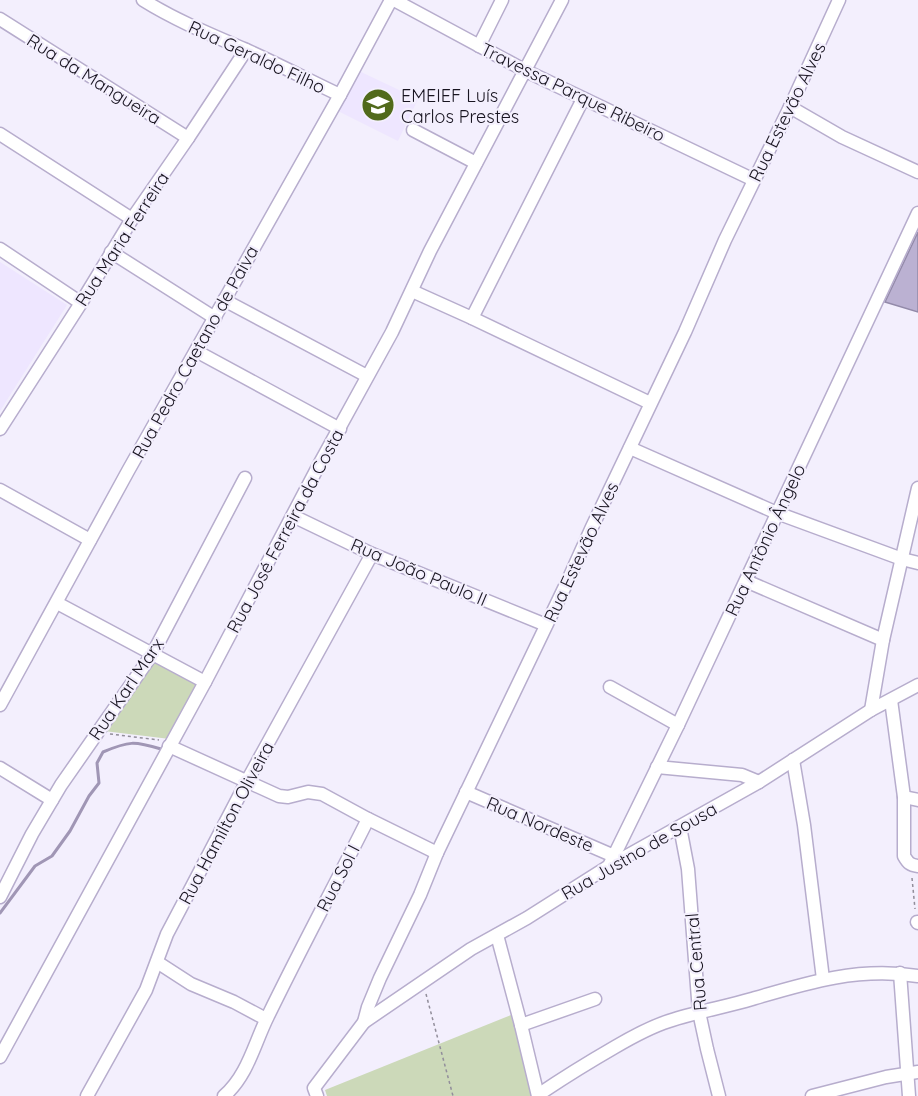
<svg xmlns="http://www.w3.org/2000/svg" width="918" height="1096" font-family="Quicksand,sans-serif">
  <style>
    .built { fill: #eee6ff }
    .green { fill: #ccd9b9 }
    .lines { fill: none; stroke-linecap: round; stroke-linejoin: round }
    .stream { stroke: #a096b5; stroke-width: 3 }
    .building { fill: #bbb1d2; stroke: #938aa9; stroke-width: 1.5 }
    .minor-casing { stroke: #b7adcd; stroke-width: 15 }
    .path { stroke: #928e9b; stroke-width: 1.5; stroke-dasharray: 3 3; stroke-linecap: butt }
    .minor { stroke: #fff; stroke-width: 12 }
    .labels { text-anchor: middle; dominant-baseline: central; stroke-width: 4.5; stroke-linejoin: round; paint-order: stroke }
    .street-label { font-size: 18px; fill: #181420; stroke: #f3effd }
    .poi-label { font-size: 18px; fill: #181420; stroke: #f3effd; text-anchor: start }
  </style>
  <rect width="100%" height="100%" fill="#f3effd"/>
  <g class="built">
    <path d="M359 71 418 99 398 141 338 111Z"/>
    <path d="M0 262 67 305 0 411Z"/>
  </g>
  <g class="green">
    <path d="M158 661 194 681 197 691 170 739 104 731 152 662Z"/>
    <path d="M511 1015 533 1096H327L325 1090Z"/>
  </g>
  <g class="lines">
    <path class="stream" d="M0 913 35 866 52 856 70 831 89 796 99 783 97 763 103 752C129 741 134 741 161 749"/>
  </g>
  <path class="building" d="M918 232V312L885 302Z"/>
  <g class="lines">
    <defs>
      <g id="minor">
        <path d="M143 0C175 20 209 34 244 49 276 63 308 80 340 95"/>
        <path d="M394 0 526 71 754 180"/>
        <path d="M0 19 188 138"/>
        <path d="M479 46 502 0"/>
        <path d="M790 107 842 137 918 172"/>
        <path d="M413 130 476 163"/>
        <path d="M0 134 132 219"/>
        <path d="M0 249 81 303"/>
        <path d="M111 252 215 318"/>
        <path d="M412 291 472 318 650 403"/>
        <path d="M224 300 367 376"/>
        <path d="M472 318 583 99"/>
        <path d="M196 351 340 429"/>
        <path d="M0 429 81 303 132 219 188 138 246 50"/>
        <path d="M630 448 777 513 902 559 918 563"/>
        <path d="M0 490 90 540"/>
        <path d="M293 516 372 554 546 625"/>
        <path d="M746 581 883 640"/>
        <path d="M57 603 205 682"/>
        <path d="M610 687 678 725"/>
        <path d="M891 700 904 797V856C908 863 910 865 918 866"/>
        <path d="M0 705 128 471 340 95 391 0"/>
        <path d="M871 710 883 640 918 488"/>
        <path d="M169 746 279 796 288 797 308 792 322 794 368 819 437 853"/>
        <path d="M793 760 804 825 823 979"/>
        <path d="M657 767 742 775 759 782"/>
        <path d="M0 768 52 800"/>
        <path d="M466 792 614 856"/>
        <path d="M904 797 918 800"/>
        <path d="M680 827 688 869 699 1012 707 1049 719 1096"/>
        <path d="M609 866 678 725 918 213"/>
        <path d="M0 897 32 834 61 785 153 653 245 478"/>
        <path d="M917 922 918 923"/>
        <path d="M497 935 521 1025 538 1096"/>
        <path d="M157 962 191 984 234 1002 266 1019"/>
        <path d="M900 973 909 1096"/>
        <path d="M364 1022 471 949 527 918 609 866 759 782 871 710 918 685"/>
        <path d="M521 1025 595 999"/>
        <path d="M0 1057 205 682 320 463 392 332 430 251 562 0"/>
        <path d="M538 1095C563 1078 589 1062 615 1047 632 1037 650 1027 669 1021 696 1012 725 1007 752 999 809 982 858 967 918 976"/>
        <path d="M87 1096 146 990 167 934 187 896 247 781 372 554"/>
        <path d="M224 1096C248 1075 254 1044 268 1016 300 950 335 885 368 819"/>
        <path d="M317 1096 314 1088 364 1022 368 1007 380 978 420 895 437 853 569 578 592 527 685 332 725 240 790 107 839 0"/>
        <path d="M812 1096 886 1077 918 1072"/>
      </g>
    </defs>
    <use href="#minor" class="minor-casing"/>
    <g class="path">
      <path d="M110 734 159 740"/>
      <path d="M912 878 915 909"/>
      <path d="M426 994 453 1096"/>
    </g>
    <use href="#minor" class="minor"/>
  </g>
  <defs>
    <symbol id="school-disc" viewBox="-11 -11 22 22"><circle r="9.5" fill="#516a1b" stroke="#f3effd"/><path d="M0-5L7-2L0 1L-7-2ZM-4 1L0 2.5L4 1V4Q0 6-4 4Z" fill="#fff"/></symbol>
  </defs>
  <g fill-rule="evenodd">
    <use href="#school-disc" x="359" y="86" width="38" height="38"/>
  </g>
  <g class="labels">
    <g class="street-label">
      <text transform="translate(257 57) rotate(25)">Rua Geraldo Filho</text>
      <text transform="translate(94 79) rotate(32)">Rua da Mangueira</text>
      <text transform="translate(573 92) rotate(26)">Travessa Parque Ribeiro</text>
      <text transform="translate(787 112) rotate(-64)">Rua Estevão Alves</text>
      <text transform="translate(122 239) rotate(-57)">Rua Maria Ferreira</text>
      <text transform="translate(195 352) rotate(-61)">Rua Pedro Caetano de Paiva</text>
      <text transform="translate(285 531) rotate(-62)">Rua José Ferreira da Costa</text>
      <text transform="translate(765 540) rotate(-65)">Rua Antônio Ângelo</text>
      <text transform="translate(581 552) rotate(-65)">Rua Estevão Alves</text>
      <text transform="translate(419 572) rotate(23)">Rua João Paulo II</text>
      <text transform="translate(126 689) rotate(-56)">Rua Karl Marx</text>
      <text transform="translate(226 823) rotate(-62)">Rua Hamilton Oliveira</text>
      <text transform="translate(540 824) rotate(23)">Rua Nordeste</text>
      <text transform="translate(639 851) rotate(-30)">Rua Justno de Sousa</text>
      <text transform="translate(338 878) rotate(-63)">Rua Sol I</text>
      <text transform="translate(696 962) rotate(-95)">Rua Central</text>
    </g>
    <g class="poi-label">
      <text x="401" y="95">EMEIEF Luís<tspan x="401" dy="21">Carlos Prestes</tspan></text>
    </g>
  </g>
</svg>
